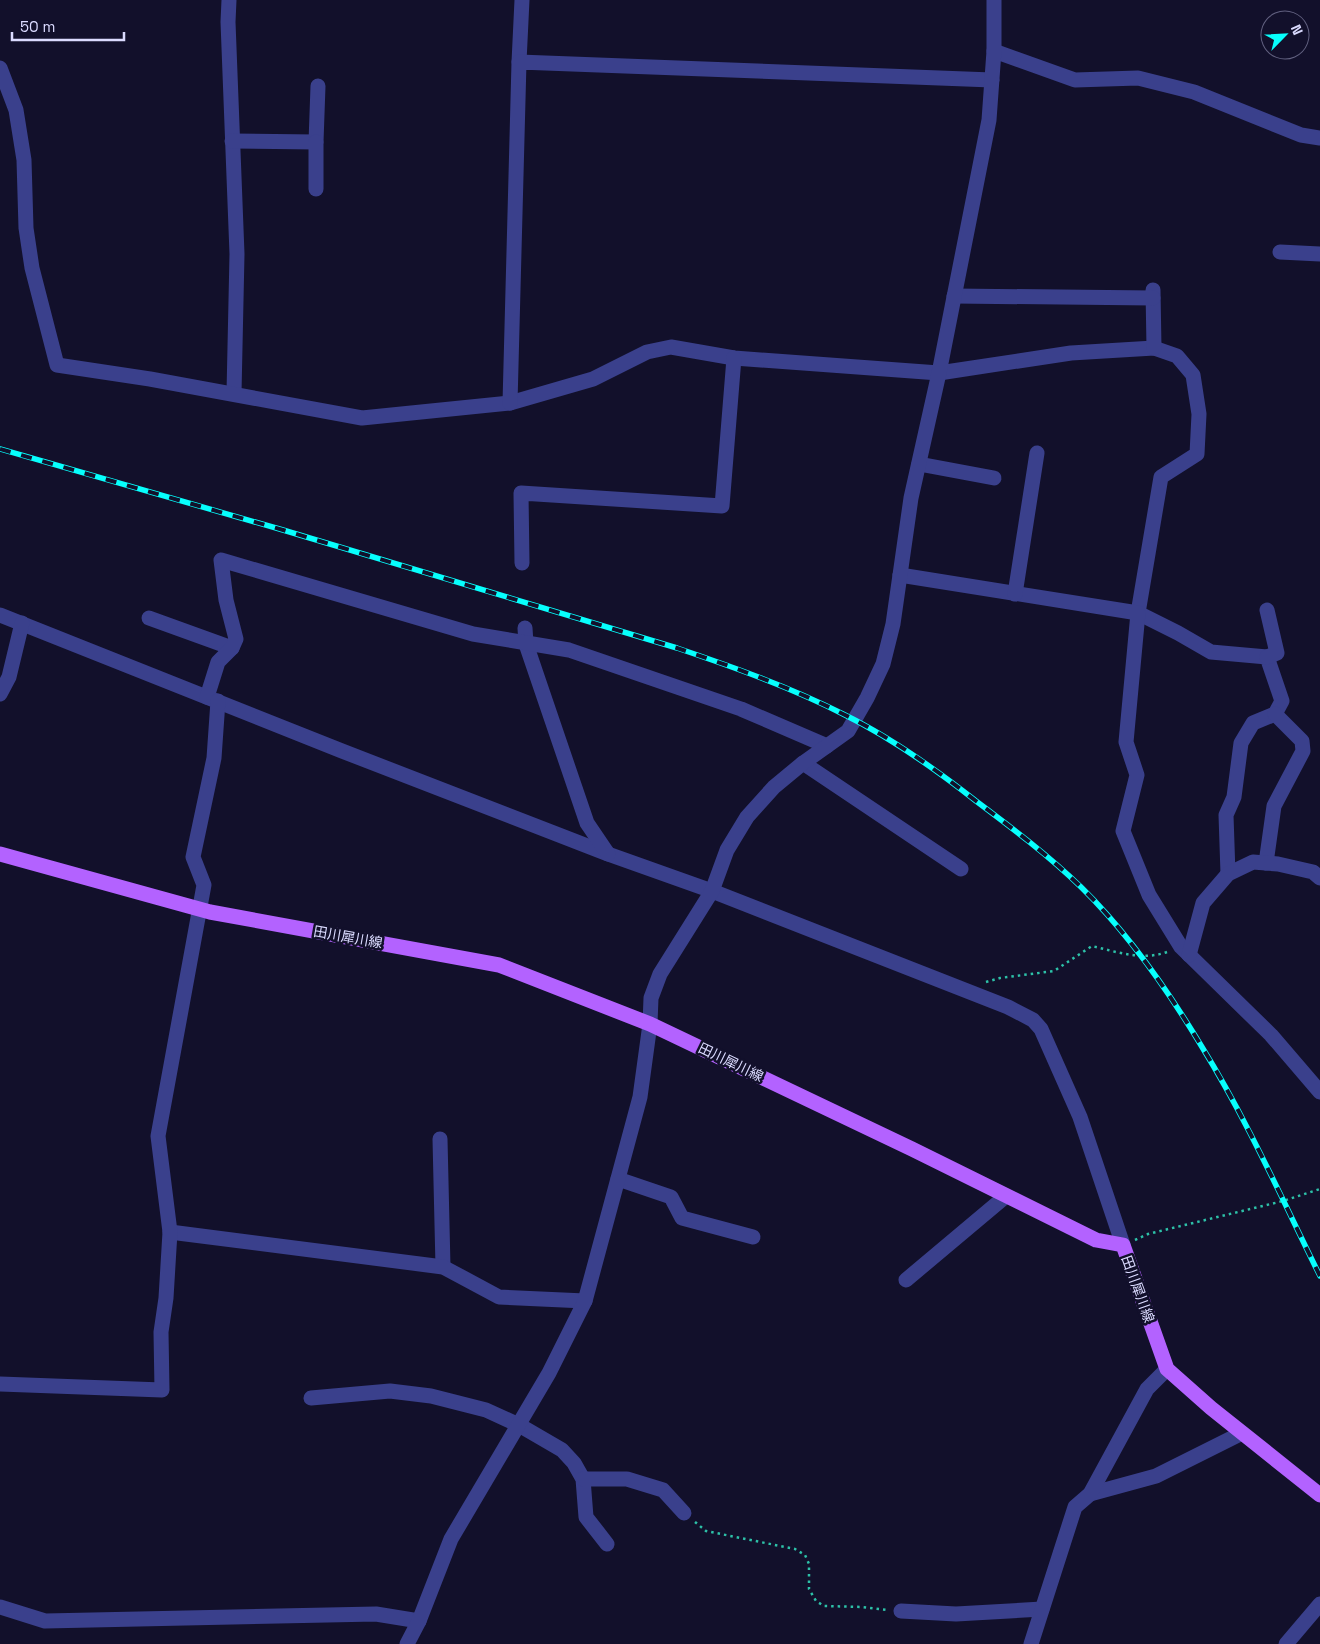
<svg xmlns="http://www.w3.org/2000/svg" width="1320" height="1644" font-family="'Space Grotesk','Noto Sans JP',sans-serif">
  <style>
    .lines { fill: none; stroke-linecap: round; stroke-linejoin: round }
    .path { stroke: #2dc1a8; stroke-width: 2.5; stroke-dasharray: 2.5 4; stroke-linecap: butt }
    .minor { stroke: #3a408c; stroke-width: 15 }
    .major { stroke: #b362ff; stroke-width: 15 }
    .rail-casing { stroke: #07fffd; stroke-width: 5.5 }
    .rail { stroke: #12102b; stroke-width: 4; stroke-dasharray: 11; stroke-linecap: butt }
    .labels { text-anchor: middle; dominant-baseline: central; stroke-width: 5; stroke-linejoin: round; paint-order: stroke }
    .street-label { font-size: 14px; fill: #dbdbff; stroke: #12102b }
  </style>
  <rect width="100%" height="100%" fill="#12102b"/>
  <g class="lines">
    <g class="path">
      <path d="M986 982 1000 978 1054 971 1092 946C1117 952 1142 961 1167 952"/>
      <path d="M1135 1240 1148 1234 1283 1201 1320 1189"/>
      <path d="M695 1522 706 1531 795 1549 805 1555 809 1564V1589L816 1601 824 1606 862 1607 888 1610"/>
    </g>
    <g class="minor">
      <path d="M229 0 228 22 237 254 234 393"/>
      <path d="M994 51 1075 80 1138 78 1194 92 1301 135 1320 138"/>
      <path d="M519 62 522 0"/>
      <path d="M0 68 16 110 24 160 26 228 32 268 57 365 150 379 362 418 510 403 593 379 647 352 671 347 734 358 939 373 1071 353 1154 348 1177 356 1193 375 1199 414 1197 454 1161 477 1138 613 1178 633 1211 652 1267 657 1282 701 1275 714 1253 723 1241 743 1234 797 1226 815 1228 874"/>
      <path d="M232 141 316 142 318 86"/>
      <path d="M316 142V189"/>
      <path d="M1280 252 1320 254"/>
      <path d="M1153 290 1154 348"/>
      <path d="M954 296 1153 298"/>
      <path d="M510 403 519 62 992 80"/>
      <path d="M919 464 994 478"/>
      <path d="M522 563 521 493 722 506 734 358"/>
      <path d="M900 575 1138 613 1126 742 1137 775 1123 831 1149 895 1181 947 1271 1035 1320 1092"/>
      <path d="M1015 594 1037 453"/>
      <path d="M0 615 342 751 608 854 712 891 1008 1007 1033 1020 1041 1029 1080 1117 1123 1245"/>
      <path d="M149 618 232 648"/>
      <path d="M525 628 526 644 587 823 608 854"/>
      <path d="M1267 657 1277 653 1267 610"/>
      <path d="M0 694 9 677 22 623"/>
      <path d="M207 697 218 662 232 648 236 639 226 600 221 560 473 634 569 650 741 709 827 746"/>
      <path d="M803 763 961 869"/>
      <path d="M1266 863 1274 806 1303 751 1302 741 1275 714"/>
      <path d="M1189 955 1203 903 1228 874 1253 862 1278 864 1313 872 1320 878"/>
      <path d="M440 1139 443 1267"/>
      <path d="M618 1179 671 1197 682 1218 753 1237"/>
      <path d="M170 1232 443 1267 499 1297 585 1301"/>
      <path d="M906 1280 1006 1196"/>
      <path d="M0 1384 162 1390 161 1332 166 1298 170 1232 158 1136 204 885 193 857 214 758 218 701"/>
      <path d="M311 1398 390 1391 431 1396 486 1410 519 1425 562 1450 574 1463 583 1479 586 1517 607 1544"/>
      <path d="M583 1479H627L663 1490 684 1513"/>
      <path d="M1090 1494 1156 1476 1242 1433"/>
      <path d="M0 1607 45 1621 376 1614 419 1621"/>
      <path d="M901 1611 956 1614 1042 1609"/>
      <path d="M407 1644 419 1621 451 1539 549 1373 585 1301 640 1097 650 1024 651 998 660 974 712 891 727 850 747 817 774 787 803 763 848 731 867 698 883 664 893 624 911 498 939 373 989 120 994 51V0"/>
      <path d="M1031 1644 1075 1507 1090 1494 1147 1389 1167 1369"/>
      <path d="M1286 1644 1320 1604"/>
    </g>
    <path class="major" d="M0 854 210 912 499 965 650 1024 912 1149 1096 1240 1123 1245 1167 1369 1211 1408 1320 1495"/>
    <defs>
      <path id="rail" d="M0 449 283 530 677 648C733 667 790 687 843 714 890 737 934 768 976 801 1012 828 1048 855 1081 887 1127 932 1169 992 1202 1047 1247 1120 1282 1199 1320 1276"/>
    </defs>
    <use href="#rail" class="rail-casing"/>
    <use href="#rail" class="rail"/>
  </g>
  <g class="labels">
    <g class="street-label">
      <text transform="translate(348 937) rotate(10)">田川犀川線</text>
      <text transform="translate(731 1062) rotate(26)">田川犀川線</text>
      <text transform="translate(1138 1289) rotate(70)">田川犀川線</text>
    </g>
  </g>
  <g transform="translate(1285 35) rotate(66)"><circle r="24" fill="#12102b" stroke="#626180"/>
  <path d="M0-4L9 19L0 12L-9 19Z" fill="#07fffd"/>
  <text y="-8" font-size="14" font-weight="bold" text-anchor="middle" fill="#dbdbff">N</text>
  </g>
  <path d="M12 32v8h112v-8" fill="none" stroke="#dbdbff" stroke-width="2.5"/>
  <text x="20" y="32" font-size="15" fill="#dbdbff" stroke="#12102b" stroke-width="4" paint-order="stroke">50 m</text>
</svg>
